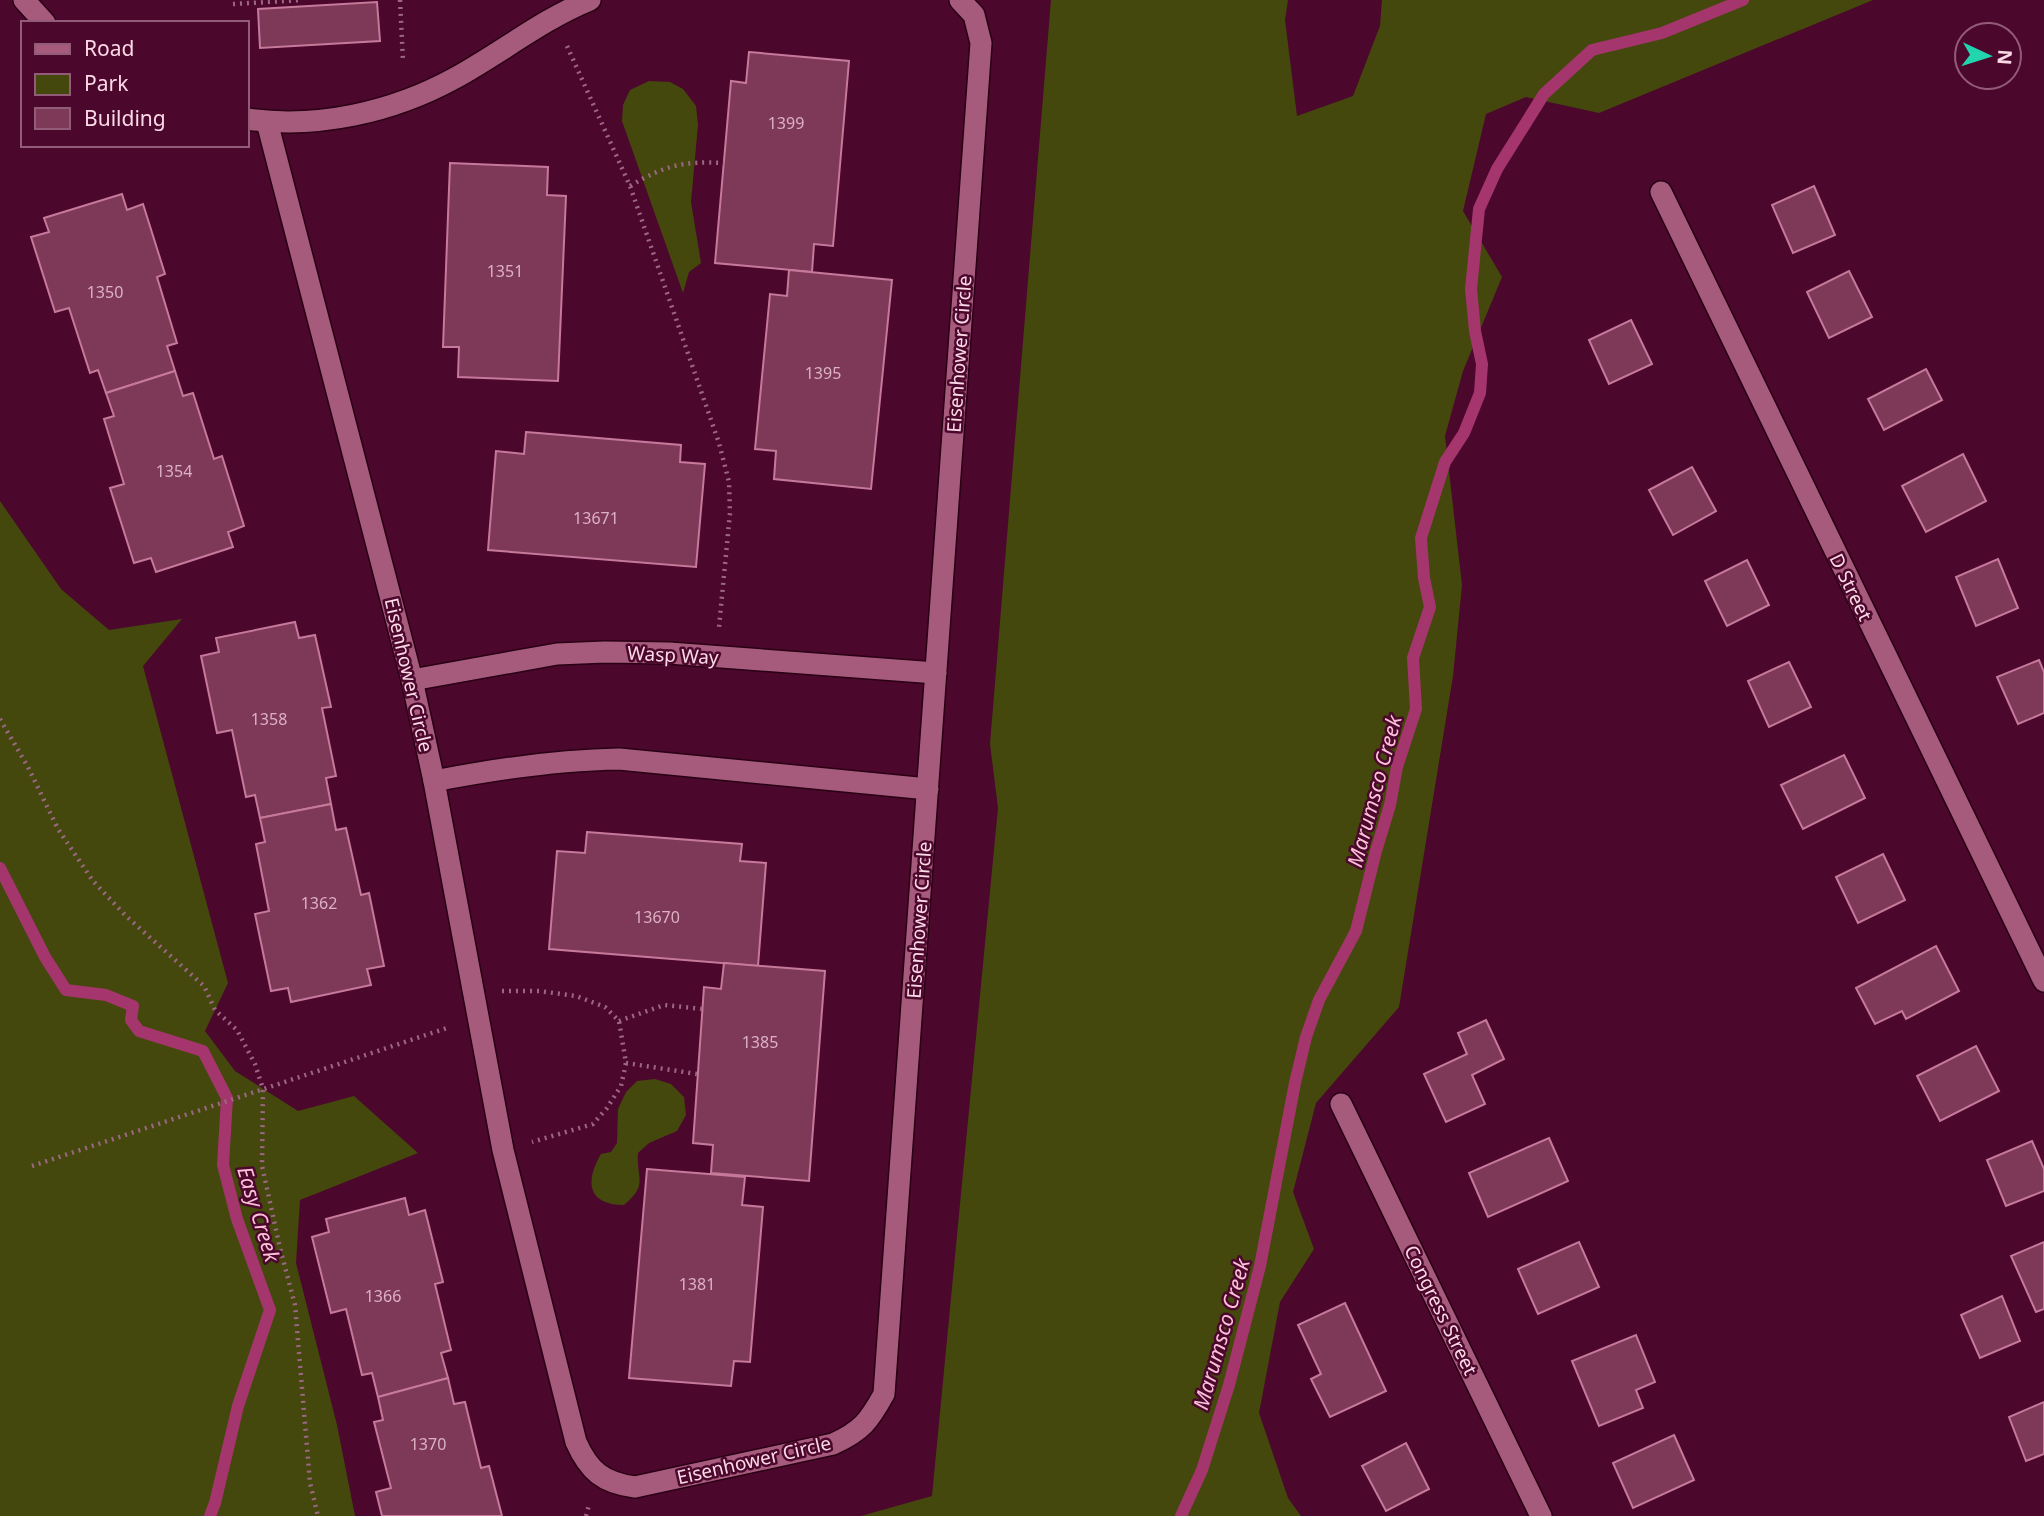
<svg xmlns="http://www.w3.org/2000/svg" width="2044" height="1516" font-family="'Noto Sans',sans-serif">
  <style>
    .green { fill: #44480d }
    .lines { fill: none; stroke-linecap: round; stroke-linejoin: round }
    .stream { stroke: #a5356d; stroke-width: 12 }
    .building { fill: #7e3858; stroke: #c6799a; stroke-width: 2 }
    .minor-casing { stroke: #2a0015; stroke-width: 24 }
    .path { stroke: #9c6782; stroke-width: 4.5; stroke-dasharray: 2 5; stroke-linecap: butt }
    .minor { stroke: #a65b7c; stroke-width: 21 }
    .labels { text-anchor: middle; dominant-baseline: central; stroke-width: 5; stroke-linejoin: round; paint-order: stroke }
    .number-label { font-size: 16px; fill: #dcb1c2 }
    .street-label { font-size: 19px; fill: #fbd9e6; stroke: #4c072d }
    .water-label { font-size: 21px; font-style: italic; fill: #fdc1d9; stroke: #4c072d }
  </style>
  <rect width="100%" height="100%" fill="#4c072d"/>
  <g class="green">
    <path d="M1051 0H1288L1285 20 1297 116 1353 96 1380 26 1382 0H1873L1599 113 1526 97 1486 114 1463 211 1502 277 1463 371 1445 436 1462 585 1453 676 1399 1007 1316 1103 1293 1192 1314 1249 1280 1302 1259 1413 1288 1498 1301 1516H861L932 1496 998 808 990 744Z"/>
    <path d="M649 81 670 82 683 89 696 106 698 125 691 202 701 263 689 272 683 293 622 121 623 105 630 90Z"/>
    <path d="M0 501 61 589 109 630 182 619 143 666 228 983 205 1031 235 1071 298 1111 354 1096 418 1153 300 1200 296 1263 337 1425 355 1516H0Z"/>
    <path d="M655 1079 671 1084 684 1097 686 1115 677 1131 649 1143 638 1153C636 1179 649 1184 624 1205 587 1205 585 1181 601 1154L611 1152 617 1143 618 1109 626 1092 637 1081Z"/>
  </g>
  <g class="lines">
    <g class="stream">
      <path d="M0 868 45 957 66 990 106 995 133 1006 131 1020 139 1031 203 1051 227 1098 223 1165 237 1219 270 1310 238 1406 215 1503 210 1516"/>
      <path d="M1181 1516 1202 1470 1229 1385 1260 1266 1295 1083 1306 1037 1319 1000 1356 931 1376 851 1390 805 1397 767 1416 709 1413 658 1430 607 1424 578 1421 538 1445 462 1464 433 1480 393 1482 364 1475 331 1471 289 1479 209 1497 169 1544 94 1592 50 1662 33 1743 0"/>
    </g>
  </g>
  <g class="building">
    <path d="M377 2 380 41 260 48 258 9Z"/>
    <path d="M749 52 849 61 833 246 814 244 812 272 715 263 731 81 746 83Z"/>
    <path d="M450 163 548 167 547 195 566 196 558 381 458 377 459 347H443Z"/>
    <path d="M1814 186 1835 235 1793 253 1772 205Z"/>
    <path d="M122 194 127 210 143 204 165 274 157 277 177 343 167 346 175 371 106 393 98 370 90 373 69 308 55 312 31 237 49 232 44 218Z"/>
    <path d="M789 270 892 280 871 489 774 479 776 451 755 449 770 294 787 296Z"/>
    <path d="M1849 271 1872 317 1829 338 1807 292Z"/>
    <path d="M1631 320 1652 364 1609 384 1589 340Z"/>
    <path d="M1926 369 1942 400 1884 430 1868 399Z"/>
    <path d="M175 371 183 396 193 393 214 459 222 456 244 526 228 532 233 547 156 572 151 558 134 563 110 488 124 484 104 419 114 416 106 393Z"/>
    <path d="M526 432 681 445 680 462 705 464 696 567 488 550 496 451 524 454Z"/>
    <path d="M1963 454 1986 501 1926 532 1902 486Z"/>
    <path d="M1692 467 1716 511 1673 535 1649 490Z"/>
    <path d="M1998 559 2018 608 1976 626 1956 577Z"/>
    <path d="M1747 560 1769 605 1727 626 1705 581Z"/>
    <path d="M295 622 299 638 315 635 331 707 322 708 336 776 326 778 331 804 260 818 255 795 246 797 232 730 217 733 201 656 219 652 216 638Z"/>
    <path d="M2039 660 2044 672V713L2018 724 1997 677Z"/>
    <path d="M1789 662 1811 707 1769 727 1748 681Z"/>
    <path d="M1844 755 1865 798 1803 829 1781 785Z"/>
    <path d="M331 804 336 830 346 828 361 895 369 893 384 966 367 969 371 985 291 1002 288 988 271 991 255 914 269 911 256 844 265 842 260 818Z"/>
    <path d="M587 832 742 844 740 861 766 863 758 966 549 949 557 851 585 853Z"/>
    <path d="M1883 854 1905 900 1858 923 1836 877Z"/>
    <path d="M1936 946 1959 991 1906 1019 1902 1011 1875 1024 1856 988Z"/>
    <path d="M724 963 825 971 809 1181 711 1173 713 1145 693 1143 704 987 721 989Z"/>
    <path d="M1486 1020 1504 1059 1472 1075 1485 1104 1446 1122 1424 1074 1467 1054 1458 1033Z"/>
    <path d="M1976 1046 1999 1091 1940 1121 1917 1076Z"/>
    <path d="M1549 1138 1568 1181 1488 1217 1469 1173Z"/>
    <path d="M2032 1141 2044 1169V1191L2006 1206 1987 1160Z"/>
    <path d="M647 1169 745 1177 742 1205 763 1207 750 1362 734 1361 731 1386 629 1378Z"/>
    <path d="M405 1198 409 1215 425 1210 443 1282 435 1284 451 1350 441 1353 448 1378 378 1397 372 1373 362 1375 346 1309 331 1313 312 1237 329 1232 326 1219Z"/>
    <path d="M1579 1242 1599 1287 1538 1314 1518 1269Z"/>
    <path d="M2044 1242V1309L2036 1312 2011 1256Z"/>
    <path d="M2002 1296 2020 1341 1980 1358 1961 1315Z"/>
    <path d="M1345 1303 1386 1391 1330 1417 1311 1379 1321 1374 1298 1325Z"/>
    <path d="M1636 1335 1655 1382 1636 1390 1643 1408 1599 1426 1572 1361Z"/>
    <path d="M448 1378 454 1404 465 1402 481 1468 489 1466 502 1516H382L376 1492 391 1488 374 1422 383 1420 378 1397Z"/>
    <path d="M2044 1402V1454L2026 1461 2009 1417Z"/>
    <path d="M1674 1435 1694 1480 1633 1508 1613 1463Z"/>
    <path d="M1406 1443 1429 1489 1386 1511 1362 1466Z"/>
  </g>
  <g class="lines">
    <defs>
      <g id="minor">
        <path d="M24 0 45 23"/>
        <path d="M247 119C318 129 393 112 455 78 501 53 541 20 590 0"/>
        <path d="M267 122 412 680 434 781 503 1150 576 1442C589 1471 603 1483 635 1487L833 1444C862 1431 869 1421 884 1394L981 43 974 15 960 0"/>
        <path d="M1661 192 2044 981"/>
        <path d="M412 680 557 654 605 652 669 653 936 673"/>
        <path d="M434 781C496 769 556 760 619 759L928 789"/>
        <path d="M1341 1104 1541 1516"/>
      </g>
    </defs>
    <use href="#minor" class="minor-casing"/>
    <g class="path">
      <path d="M400 0 403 61"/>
      <path d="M233 4 302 0"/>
      <path d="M567 46 630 186 719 443 729 482 730 513 719 627"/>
      <path d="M630 186C665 165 684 161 724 163"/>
      <path d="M0 719 28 767 58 829 93 881 126 916 204 986 215 1010 237 1030 255 1064 263 1089 262 1166 280 1248 295 1305 310 1483 318 1516"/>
      <path d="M502 991H539L576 996 605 1007 619 1021 626 1063 621 1086 607 1108 593 1124 532 1142"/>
      <path d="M619 1021 664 1005 703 1009"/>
      <path d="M626 1063 697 1074"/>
      <path d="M32 1166 450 1027"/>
      <path d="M586 1516 589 1505"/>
    </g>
    <use href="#minor" class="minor"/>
  </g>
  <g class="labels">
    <g class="number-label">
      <text x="786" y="123">1399</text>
      <text x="505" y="271">1351</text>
      <text x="105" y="292">1350</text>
      <text x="823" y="373">1395</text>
      <text x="174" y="471">1354</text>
      <text x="596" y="518">13671</text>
      <text x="269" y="719">1358</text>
      <text x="319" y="903">1362</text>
      <text x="657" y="917">13670</text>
      <text x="760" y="1042">1385</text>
      <text x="697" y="1284">1381</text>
      <text x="383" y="1296">1366</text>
      <text x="428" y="1444">1370</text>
    </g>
    <g class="street-label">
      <text transform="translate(959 354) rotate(-86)">Eisenhower Circle</text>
      <text transform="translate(1851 587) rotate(64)">D Street</text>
      <text transform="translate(673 655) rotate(3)">Wasp Way</text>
      <text transform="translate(409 675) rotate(77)">Eisenhower Circle</text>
      <text transform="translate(919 920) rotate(-86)">Eisenhower Circle</text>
      <text transform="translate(1441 1310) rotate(64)">Congress Street</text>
      <text transform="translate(754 1460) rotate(-13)">Eisenhower Circle</text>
    </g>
    <g class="water-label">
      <text transform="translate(1374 791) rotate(-75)">Marumsco Creek</text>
      <text transform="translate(259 1214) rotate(73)">Easy Creek</text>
      <text transform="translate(1221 1334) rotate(-74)">Marumsco Creek</text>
    </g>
  </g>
  <rect x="21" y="21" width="228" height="126" fill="#4c072d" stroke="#925b77" stroke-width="2"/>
  <rect x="35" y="44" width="35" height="10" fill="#a65b7c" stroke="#925b77" stroke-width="2"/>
  <text x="84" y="56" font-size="21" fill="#fbd9e6">Road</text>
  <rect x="35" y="74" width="35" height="21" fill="#44480d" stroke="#925b77" stroke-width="2"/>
  <text x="84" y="91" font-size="21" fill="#fbd9e6">Park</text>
  <rect x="35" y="108" width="35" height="21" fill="#7e3858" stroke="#925b77" stroke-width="2"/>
  <text x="84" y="126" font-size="21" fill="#fbd9e6">Building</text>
  <g transform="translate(1988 56) rotate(94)"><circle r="33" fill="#4c072d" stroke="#925b77" stroke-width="2"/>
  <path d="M0-5L12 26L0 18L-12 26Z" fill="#23d5af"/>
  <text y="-10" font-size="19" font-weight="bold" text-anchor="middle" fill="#fbd9e6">N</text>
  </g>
</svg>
